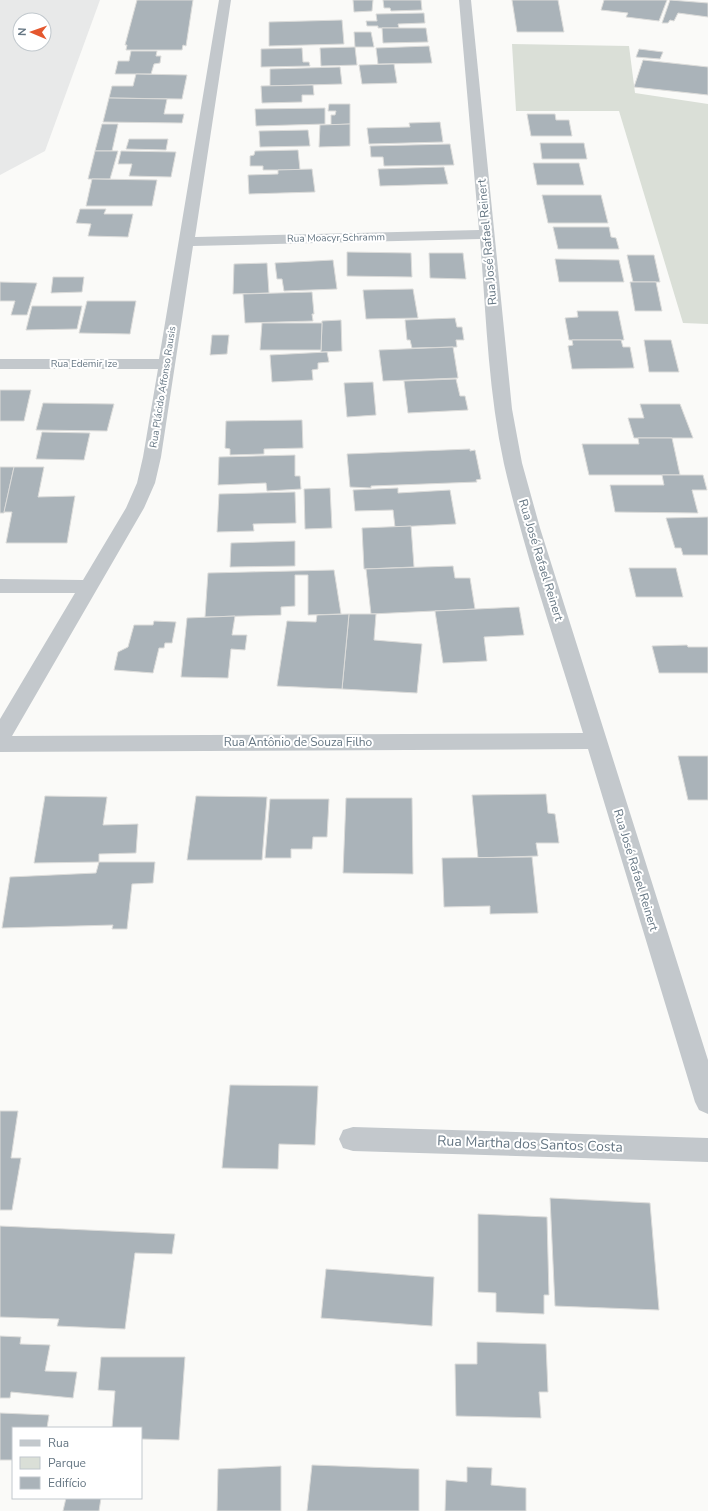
<svg xmlns="http://www.w3.org/2000/svg" width="708" height="1511" font-family="'Nunito Sans',sans-serif">
  <style>
    .built { fill: #e8e9e9; fill-rule: evenodd }
    .green { fill: #dadfd7 }
    .building { fill: #aab3b9; stroke: #dcdcda }
    .lines { fill: none; stroke-linecap: round; stroke-linejoin: round }
    .street { fill: #c3c8cc; fill-rule: evenodd }
    .labels { text-anchor: middle; dominant-baseline: central; stroke-width: 4; stroke-linejoin: round; paint-order: stroke }
    .far-street-label { font-size: 10px; fill: #657683; stroke: #fff }
    .street-label { font-size: 12px; fill: #657683; stroke: #fff }
    .near-street-label { font-size: 14px; fill: #657683; stroke: #fff }
  </style>
  <rect width="100%" height="100%" fill="#fafaf8"/>
  <path class="built" d="M0 0H100L45 151 0 175ZM20 20H44V44H20Z"/>
  <path class="green" d="M512 44 629 46 635 93 708 104V324L683 323 619 111H516Z"/>
  <g class="building">
    <path d="M137 0H193L186 46 183 45 182 50H126L127 45H125Z"/>
    <path d="M353 0H373L372 11 354 12Z"/>
    <path d="M383 0H421L422 10 391 11 390 8H384Z"/>
    <path d="M512 0H558L564 32H517Z"/>
    <path d="M604 0H667L659 21 626 17 628 13 601 10Z"/>
    <path d="M670 0 708 3V17L678 13 674 21 670 20 668 23H662Z"/>
    <path d="M424 13 425 23 398 24 399 28H378V26H367L366 21H377L376 14Z"/>
    <path d="M342 20 344 44 269 46V22Z"/>
    <path d="M382 28H426L428 42 383 43Z"/>
    <path d="M354 32H371L374 47H355Z"/>
    <path d="M429 46 432 63 378 64 376 48Z"/>
    <path d="M355 47 357 65 321 66 320 48Z"/>
    <path d="M302 48 303 62H309L310 66 261 67V49Z"/>
    <path d="M639 49 663 52 660 59 636 57Z"/>
    <path d="M131 51H157L156 56H161L160 63 154 64 151 74H115L118 61H129Z"/>
    <path d="M643 60 708 67V95L634 87Z"/>
    <path d="M394 64 397 83 362 84 359 65Z"/>
    <path d="M340 67 342 84 270 86V69Z"/>
    <path d="M136 74 187 75 182 99 109 98 112 86H133Z"/>
    <path d="M313 85 314 95H302V102L262 103 261 86Z"/>
    <path d="M109 98 167 99 164 114H184L182 123 103 122Z"/>
    <path d="M329 104H350V124L331 125V115H335L336 111H328Z"/>
    <path d="M325 108V124L256 126 255 109Z"/>
    <path d="M527 114H555L556 120H569L572 136H531Z"/>
    <path d="M440 122 443 142 369 144 367 128 410 127 409 123Z"/>
    <path d="M102 124H118L112 151H95Z"/>
    <path d="M350 124V146L319 147 320 125Z"/>
    <path d="M308 130 310 146 260 147 259 131Z"/>
    <path d="M129 139H168L166 150 126 149Z"/>
    <path d="M540 143H584L587 159H542Z"/>
    <path d="M450 144 454 165 384 166 383 157H371L370 146Z"/>
    <path d="M298 150 300 170H263V166H250V156L254 155 255 151Z"/>
    <path d="M95 151H118L110 179H88Z"/>
    <path d="M121 151 176 152 171 177 129 176 132 164H118Z"/>
    <path d="M533 163H579L584 185H537Z"/>
    <path d="M444 167 448 184 380 186 378 169Z"/>
    <path d="M312 169 315 192 249 194 248 175 278 174V170Z"/>
    <path d="M92 179 157 180 152 206H86Z"/>
    <path d="M542 195H601L608 223H548Z"/>
    <path d="M80 209H106L104 214H133L128 237 88 236 91 224 76 223Z"/>
    <path d="M553 227H609L611 237 616 238 619 249H558Z"/>
    <path d="M347 252 411 253 412 277 347 276Z"/>
    <path d="M429 253H463L466 279 430 278Z"/>
    <path d="M627 255H654L660 282H633Z"/>
    <path d="M555 259 619 260 624 282H559Z"/>
    <path d="M333 260 337 289 284 291 282 279H277L275 263Z"/>
    <path d="M267 263 269 293 233 294 234 264Z"/>
    <path d="M53 277H84L82 292 51 293Z"/>
    <path d="M0 282 37 283 27 315H11L15 301H0Z"/>
    <path d="M630 282H656L662 311H635Z"/>
    <path d="M413 289 418 318 366 319 363 290Z"/>
    <path d="M312 292 314 314H312L313 321 245 323 243 294Z"/>
    <path d="M87 301H136L130 334 79 333Z"/>
    <path d="M32 306H82L77 329 26 330Z"/>
    <path d="M577 311H618L624 340H569L565 318 578 317Z"/>
    <path d="M455 318 457 327H462L464 340H456L457 347 412 348 410 340H407L405 320Z"/>
    <path d="M341 320 342 351 321 352 322 321Z"/>
    <path d="M262 323H322L321 350H260Z"/>
    <path d="M212 335H229L227 354 210 355Z"/>
    <path d="M572 340H621L623 347H630L634 368 572 369 568 346 573 345Z"/>
    <path d="M644 340H671L679 372H649Z"/>
    <path d="M453 347 458 378 383 381 379 350Z"/>
    <path d="M327 352 329 362 318 363V369L312 370 313 380 272 382 270 355Z"/>
    <path d="M456 379 460 396H465L468 410 408 413 404 381Z"/>
    <path d="M373 382 376 415 347 417 344 383Z"/>
    <path d="M0 390H31L24 421H0Z"/>
    <path d="M43 403 114 404 107 431 36 430Z"/>
    <path d="M640 404H680L693 438H634L628 418H644Z"/>
    <path d="M302 420 303 448 264 449V454L230 455V449L225 448 226 421Z"/>
    <path d="M42 432 90 433 84 460 36 459Z"/>
    <path d="M638 438H672L680 475H589L582 444H639Z"/>
    <path d="M470 449V451L475 450 481 479 476 480 477 482 371 486V488L350 487 347 454Z"/>
    <path d="M295 455V476H300L301 489 267 491 266 483 218 485 219 457Z"/>
    <path d="M0 467H14L4 513H0Z"/>
    <path d="M14 467H44L38 497 75 496 67 543H6L12 512H4Z"/>
    <path d="M662 475H703L707 490H692L698 513 615 512 610 485H664Z"/>
    <path d="M330 488 332 528 305 529 304 489Z"/>
    <path d="M398 488V493L450 490 456 524 395 527 393 510 355 511 353 490Z"/>
    <path d="M295 492 296 523 253 524 254 531 217 532 219 494Z"/>
    <path d="M708 517V555H683L681 548H675L666 518Z"/>
    <path d="M411 526 414 567 364 569 362 528Z"/>
    <path d="M295 541V566L230 567 231 543Z"/>
    <path d="M453 566 455 578H470L475 609 371 614 366 569Z"/>
    <path d="M629 568H676L683 597H636Z"/>
    <path d="M334 570 341 614 308 615V575H295V606L281 607V615L205 617 208 573Z"/>
    <path d="M519 607 524 635 484 637 487 661 443 663 435 611Z"/>
    <path d="M349 614H376L374 640 422 644 417 693 342 689Z"/>
    <path d="M349 614 342 689 277 686 287 621 316 622 317 615Z"/>
    <path d="M235 616 232 635H247L245 650 231 649 228 678 181 677 187 618Z"/>
    <path d="M154 621 176 622 172 643H165L164 648H159L153 673 114 670 118 652 128 647 134 625H153Z"/>
    <path d="M687 645 688 647H708V673H659L652 646Z"/>
    <path d="M678 756H708V800H688Z"/>
    <path d="M546 794 548 813 555 814 559 843H536L538 856 478 858 472 795Z"/>
    <path d="M45 796 107 797 103 825 138 824 136 853 99 854V862L34 863Z"/>
    <path d="M196 796 267 797 262 860H187Z"/>
    <path d="M346 798H412L413 874 343 873Z"/>
    <path d="M270 799H329L327 837H313L312 849H291V858H265Z"/>
    <path d="M532 857 538 913 490 914V906L444 907 442 858Z"/>
    <path d="M99 862H155L153 883 132 884 127 929H112L113 925 2 928 10 877 96 873Z"/>
    <path d="M230 1085 318 1086 315 1145 279 1144 278 1169 222 1168Z"/>
    <path d="M0 1111H18L11 1158H21L12 1210H0Z"/>
    <path d="M550 1198 650 1203 659 1310 555 1306Z"/>
    <path d="M478 1214 547 1217 549 1295H544V1314L496 1312V1293L478 1292Z"/>
    <path d="M0 1226 175 1234 172 1254 135 1253 125 1329 57 1326 59 1319 0 1317Z"/>
    <path d="M326 1269 434 1277 432 1326 321 1318Z"/>
    <path d="M0 1336 21 1337 20 1344 50 1345 45 1371 77 1372 73 1398 11 1392 10 1398H0Z"/>
    <path d="M477 1342 546 1344 548 1392H539L541 1418 456 1416 455 1364H477Z"/>
    <path d="M101 1357H185L179 1440 141 1439V1428H112L115 1391 98 1390Z"/>
    <path d="M0 1413 49 1415 47 1428H13V1460H0Z"/>
    <path d="M312 1465 419 1469V1511H307Z"/>
    <path d="M281 1466V1511H217L218 1469Z"/>
    <path d="M467 1467 492 1468 491 1485 526 1488V1511H445L446 1480 467 1482Z"/>
    <path d="M66 1498H101L99 1511H63Z"/>
  </g>
  <g class="lines">
    <g class="street">
      <path d="M219 0H231L195 237 479 230 459 0H471L512 409 522 463 540 528 708 1060V1114L699 1110 695 1102 588 749 0 752V719L75 593H0V579L83 580 126 508 137 483 143 457 158 369H0V359H159ZM480 239C486 313 488 390 504 464 525 555 556 644 583 733L12 736 144 508 155 483 161 457 193 246Z"/>
      <path d="M353 1127 708 1138V1162L353 1151 343 1148 339 1139 343 1130Z"/>
    </g>
  </g>
  <g class="labels">
    <g class="far-street-label">
      <text transform="translate(336 238) rotate(-1)">Rua Moacyr Schramm</text>
      <text x="84" y="364">Rua Edemir Ize</text>
      <text transform="translate(163 387) rotate(-81)">Rua Plácido Affonso Rausis</text>
    </g>
    <g class="street-label">
      <text transform="translate(487 242) rotate(-95)">Rua José Rafael Reinert</text>
      <text transform="translate(541 560) rotate(73)">Rua José Rafael Reinert</text>
      <text x="298" y="742">Rua Antônio de Souza Filho</text>
      <text transform="translate(636 870) rotate(73)">Rua José Rafael Reinert</text>
    </g>
    <g class="near-street-label">
      <text transform="translate(530 1144) rotate(2)">Rua Martha dos Santos Costa</text>
    </g>
  </g>
  <rect x="12" y="1427" width="130" height="72" fill="#ffffff" stroke="#c1c8cd"/>
  <rect x="20" y="1440" width="20" height="6" fill="#c3c8cc" stroke="#c1c8cd"/>
  <text x="48" y="1447" font-size="12" fill="#657683">Rua</text>
  <rect x="20" y="1457" width="20" height="12" fill="#dadfd7" stroke="#c1c8cd"/>
  <text x="48" y="1467" font-size="12" fill="#657683">Parque</text>
  <rect x="20" y="1477" width="20" height="12" fill="#aab3b9" stroke="#c1c8cd"/>
  <text x="48" y="1487" font-size="12" fill="#657683">Edifício</text>
  <g transform="translate(32 32) rotate(272)"><circle r="19" fill="#ffffff" stroke="#c1c8cd"/>
  <path d="M0-3L7 15L0 10L-7 15Z" fill="#e4572e"/>
  <text y="-6" font-size="11" font-weight="bold" text-anchor="middle" fill="#657683">N</text>
  </g>
</svg>
